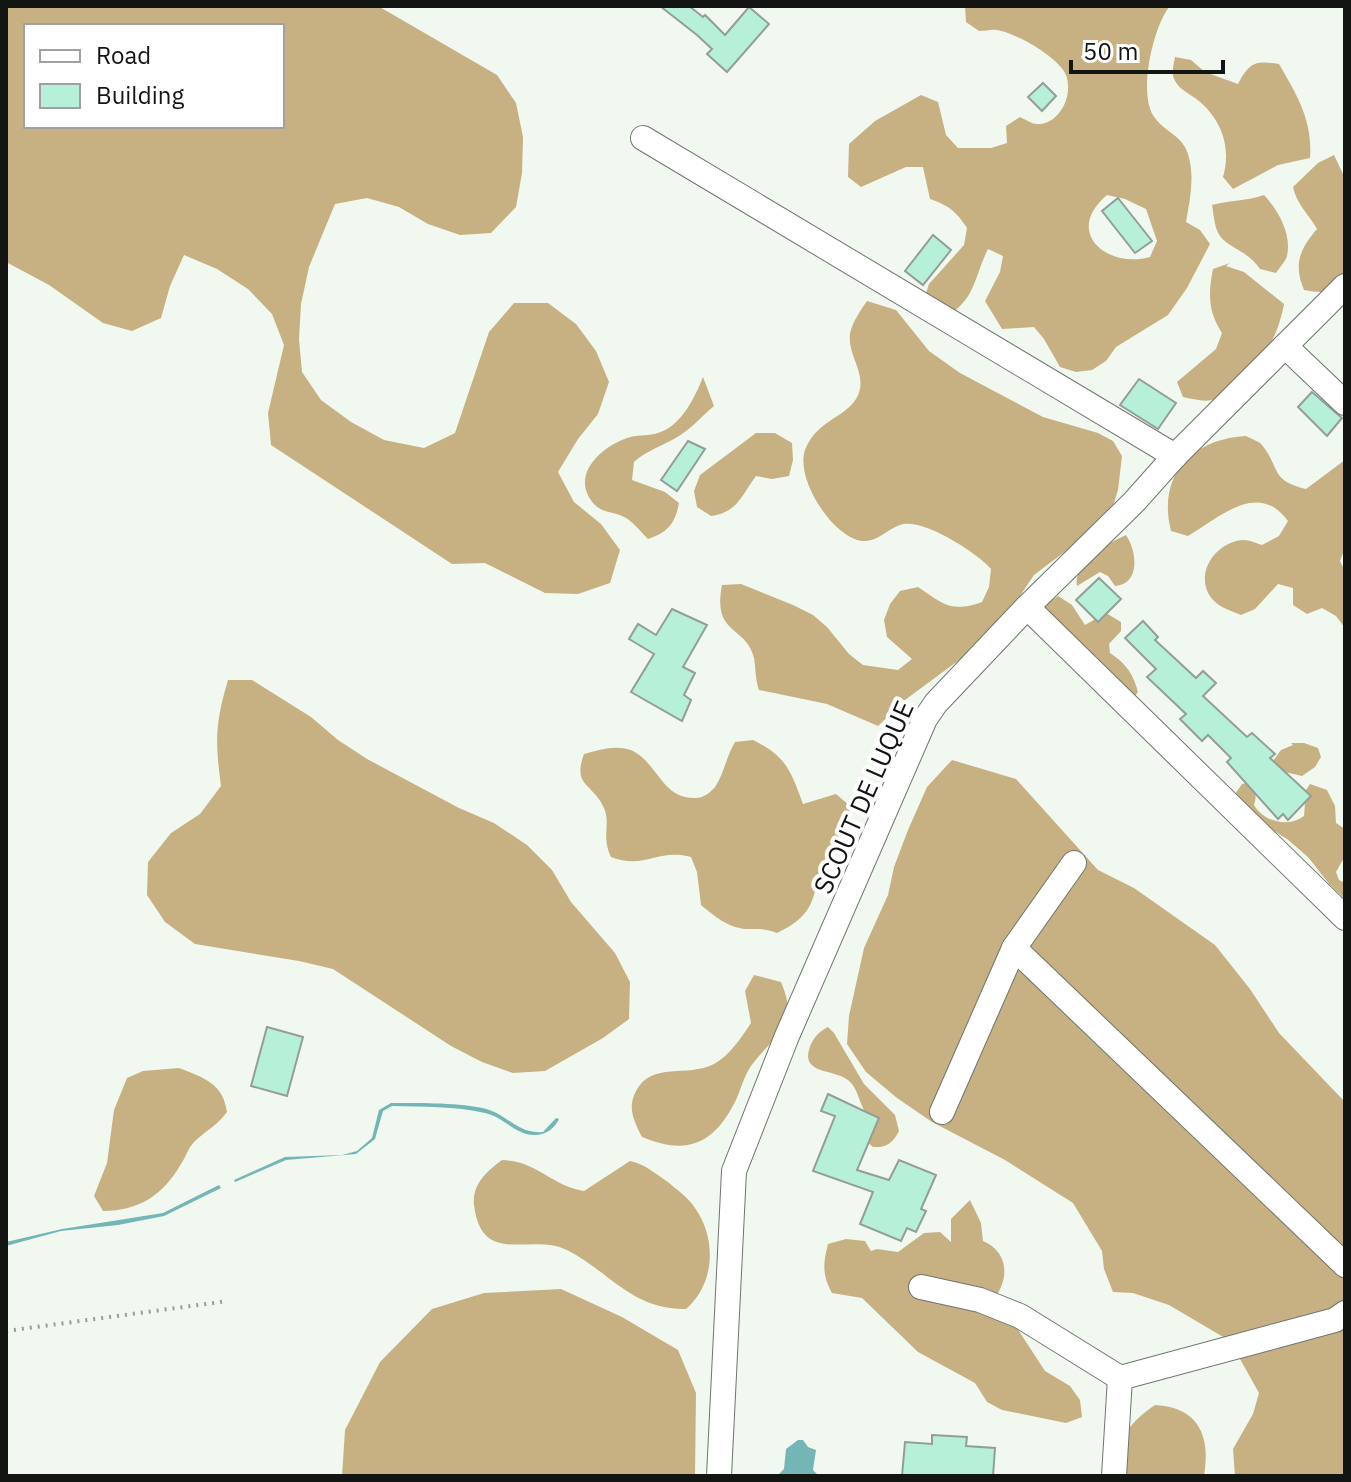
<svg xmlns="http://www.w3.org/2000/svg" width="1351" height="1482" font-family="'IBM Plex Sans',sans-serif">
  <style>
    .forest { fill: #c7b182; fill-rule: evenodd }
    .water { fill: #74b6b6 }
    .building { fill: #b6f0d8; stroke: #949e99; stroke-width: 2 }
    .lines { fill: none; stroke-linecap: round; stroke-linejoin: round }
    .minor-casing { stroke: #6f756e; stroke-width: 26 }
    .path { stroke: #989d97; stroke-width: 4; stroke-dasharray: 2 6; stroke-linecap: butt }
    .minor { stroke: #fff; stroke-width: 24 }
    .labels { text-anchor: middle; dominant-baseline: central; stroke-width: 8; stroke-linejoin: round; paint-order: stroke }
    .street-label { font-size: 26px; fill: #121512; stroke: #fff }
  </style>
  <rect width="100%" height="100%" fill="#f1f8ef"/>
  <g class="forest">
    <path d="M6 6H378L497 75 516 103 523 137 522 173 516 207 491 233 460 235 428 224 399 207 367 198 335 204 309 267 301 304 299 339 302 372 321 400 351 422 384 440 424 448 455 433 489 332 514 303H548L576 324 596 351 609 382 598 414 578 439 558 472 574 502 601 524 620 550 610 583 578 594 545 593 485 563 452 564 271 445 268 413 284 345 272 314 248 289 217 269 184 255 170 286 161 318 132 331 103 323 49 285 6 262ZM26 26H282V126H26Z"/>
    <path d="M965 6H1170C1153 26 1137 96 1155 118 1166 133 1182 135 1188 154 1195 177 1190 199 1186 222L1200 230 1210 244 1187 288 1168 315 1116 347 1106 361 1092 370 1076 372 1060 367 1044 339 1034 327 1002 329 985 301 1000 272 1003 256 988 249C974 277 976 299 946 317L923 302 929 284 964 245 967 228C957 212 948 205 930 199L923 167H906L861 187 848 177 849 144 875 121 921 95 938 102 946 135 958 148H991L1007 143 1006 126 1020 117C1025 119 1031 124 1037 124 1060 125 1075 93 1065 73 1056 56 1016 33 997 30 992 29 985 31 979 31L966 22ZM1107 195 1125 199 1146 209 1157 241 1150 257C1107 269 1063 232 1107 195Z"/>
    <path d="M1175 57 1191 60 1205 72 1238 84C1249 63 1255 60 1279 64 1297 95 1313 121 1310 158L1278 165 1233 189 1223 177C1232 147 1221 117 1195 98 1186 92 1176 87 1173 76 1172 71 1174 62 1175 57Z"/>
    <path d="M1334 155 1345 178V283C1332 294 1320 293 1304 290 1293 264 1300 249 1317 229 1308 213 1297 205 1293 187L1318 163Z"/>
    <path d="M1264 195C1278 210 1292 234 1287 256 1286 261 1279 268 1276 273L1260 269C1247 250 1230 249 1220 236 1214 228 1214 215 1212 205 1230 200 1247 201 1264 195Z"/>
    <path d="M1230 263 1226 266 1244 272 1284 304C1282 317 1274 341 1266 351 1262 358 1221 397 1215 399 1206 403 1193 399 1183 397L1177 382 1216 349 1222 333C1208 311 1208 294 1213 269Z"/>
    <path d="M867 301 896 310 929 351 960 373 1043 417 1098 433 1113 441 1122 456 1118 490 1113 506 1075 544 1034 575 1005 618 974 649 905 700 878 726 827 704 759 690C755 679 756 670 754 658 746 625 712 636 722 585L741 584 793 605 813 615 827 627 849 654 863 665 898 670 912 659 887 637 884 620 890 604 900 591 918 587C943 604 951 613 982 602L989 587 991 569C977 553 922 517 900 525 886 530 878 542 862 541 832 537 795 478 805 450 817 420 843 419 856 399 870 376 847 357 850 334 852 323 860 311 867 301Z"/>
    <path d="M703 377 714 406C702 416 692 428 679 436 663 446 647 450 634 462L632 480 665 492 679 503C675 524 668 532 648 539 641 532 634 523 626 518 615 511 602 514 593 503 570 475 601 447 627 438 638 434 652 437 663 431 683 422 695 397 703 377Z"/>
    <path d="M756 433H775L792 443 793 460 789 476 772 479 756 476C741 496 738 512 711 516L697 507 694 491 700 475Z"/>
    <path d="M1246 436C1251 439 1259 441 1262 445 1281 469 1270 480 1306 489L1345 460V548L1340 561 1345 571V628L1336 616 1322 608 1307 614 1293 605V588L1278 584 1255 609 1241 615C1231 611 1221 608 1213 600 1192 576 1215 541 1244 540 1249 540 1256 543 1262 545L1279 536 1288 521C1258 480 1220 517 1188 536L1171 531C1157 476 1191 439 1246 436Z"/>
    <path d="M1126 535C1137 551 1141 584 1115 586L1108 576 1100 572 1077 586C1073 563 1108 543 1126 535Z"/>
    <path d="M1058 596 1072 605 1085 625 1106 613 1121 622V631L1109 644 1110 653C1126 664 1133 673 1138 692L1133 699 1044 614 1045 605Z"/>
    <path d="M228 680H252L311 717 338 740 367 759 459 808 494 823 527 845 552 870 571 902 615 953 630 982 629 1019 603 1038 545 1071 513 1073 482 1062 451 1046 333 969 299 961 195 944 165 922 147 895 148 862 171 833 200 814 221 786C215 741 215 724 228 680Z"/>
    <path d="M753 740C786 756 791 771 803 804L836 794 850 806C848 831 837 836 827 856 809 893 822 912 777 933 765 928 758 929 746 929 728 928 713 915 701 905L697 872 691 857C658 848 644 870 611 857 601 836 611 824 604 808 593 783 572 787 584 754 600 750 617 744 633 751 658 764 662 798 694 798 702 799 710 793 715 787 724 774 726 757 735 742Z"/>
    <path d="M1291 743H1304L1318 748 1321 757 1315 767 1302 776 1268 768 1281 750 1293 745Z"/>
    <path d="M952 760 1016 779 1098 870 1134 888 1215 945 1250 989 1279 1033 1345 1102V1476H1235L1233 1449 1253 1414 1259 1393 1230 1341 1169 1305 1133 1293 1113 1292 1104 1269 1102 1251 1073 1203 1005 1160 932 1122 897 1098 866 1072 847 1044 849 1016 864 948 888 895 894 867 908 830 927 787Z"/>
    <path d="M1251 782C1256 790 1257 795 1254 805 1264 822 1288 828 1304 816L1306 790 1310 784 1327 790 1335 806 1336 823 1345 829V856L1336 872 1339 880 1345 883V899L1330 885 1308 857 1287 839 1250 816 1233 797 1242 784Z"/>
    <path d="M754 975 781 982C801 1029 774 1034 751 1066 744 1076 741 1089 736 1100 714 1144 688 1156 642 1137 634 1121 627 1108 636 1091 652 1061 687 1078 714 1064 730 1055 741 1038 751 1023L745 991Z"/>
    <path d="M828 1027 834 1033 864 1084 895 1115 899 1131C893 1143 886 1148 873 1147L867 1142 869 1133 876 1128C874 1121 869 1118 866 1113 858 1102 859 1089 848 1080 832 1068 798 1075 811 1044 815 1036 820 1031 828 1027Z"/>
    <path d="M179 1068C204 1078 223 1083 227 1112 217 1126 205 1131 194 1142 188 1148 186 1157 181 1164 163 1195 139 1211 103 1211L94 1196 107 1163 114 1110 127 1078 143 1071Z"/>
    <path d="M502 1160C538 1161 550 1185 584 1191L630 1161C645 1164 656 1174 668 1182 677 1190 688 1197 695 1208 717 1239 715 1284 686 1309 632 1310 610 1272 567 1250 530 1232 482 1268 474 1205 472 1184 487 1171 502 1160Z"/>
    <path d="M970 1200 981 1223 983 1241C1007 1251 1010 1276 996 1296L1045 1371 1070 1386 1080 1400 1082 1417 1066 1423 1002 1410 987 1402 975 1383 918 1352 862 1298 832 1293C822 1275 823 1263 828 1244L846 1239 865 1241 871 1251 877 1249 898 1252 924 1233 940 1232 951 1242V1219Z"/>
    <path d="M561 1289 622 1317 678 1350 696 1393 695 1476H342L345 1430 380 1362 432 1309 484 1293Z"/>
    <path d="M1155 1405C1199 1407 1211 1437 1204 1476H1105C1118 1444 1125 1425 1155 1405Z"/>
  </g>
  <g class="water">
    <path d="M391 1103C415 1103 471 1102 492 1111 511 1119 520 1134 543 1132L556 1118 559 1119C555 1128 546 1135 535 1135 515 1135 504 1117 485 1113 455 1106 422 1107 392 1106L383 1111 375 1139 356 1154 286 1160 235 1182 234 1180 285 1157 342 1155 357 1151 372 1138 379 1110Z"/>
    <path d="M219 1185 221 1188 164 1216 118 1225 61 1231 6 1246V1242L62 1229 163 1213Z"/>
    <path d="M798 1440H803L808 1447 816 1450 813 1470 819 1476H777L784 1469 786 1449Z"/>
  </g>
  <g class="building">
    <path d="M660 6H689L703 17 705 15 725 35 749 7 769 24 727 72 707 54 712 49 697 35Z"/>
    <path d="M1043 83 1056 96 1042 111 1028 97Z"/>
    <path d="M1118 198 1152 241 1135 253 1102 211Z"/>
    <path d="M933 235 951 250 923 285 905 271Z"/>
    <path d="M1139 379 1176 403 1158 429 1120 405Z"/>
    <path d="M1312 392 1342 418 1327 436 1298 407Z"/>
    <path d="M688 441 705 449 677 491 661 480Z"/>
    <path d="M1099 578 1121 599 1098 622 1076 600Z"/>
    <path d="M672 609 707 625 683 667 695 673 684 695 691 700 682 721 631 692 654 654 629 639 638 624 656 635Z"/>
    <path d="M1143 621 1158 637 1155 640 1196 678 1203 671 1216 683 1203 696 1247 737 1252 733 1275 754 1270 758 1311 796 1288 820 1283 814 1278 819 1227 762 1231 758 1208 735 1202 741 1180 719 1186 714 1147 677 1156 669 1125 638Z"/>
    <path d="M267 1027 303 1037 287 1096 251 1086Z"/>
    <path d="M828 1094 879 1118 857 1170 889 1180 899 1160 936 1175 921 1209 926 1211 916 1232 907 1228 901 1241 860 1224 873 1192 813 1171 835 1116 821 1111Z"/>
    <path d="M932 1435 967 1437 966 1446 995 1448 993 1476H902L905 1442 932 1444Z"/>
  </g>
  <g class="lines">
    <defs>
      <g id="minor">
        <path d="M643 138 1175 456"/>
        <path d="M1285 346 1345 403"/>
        <path d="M1027 607 1345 918"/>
        <path d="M1074 863 1014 948 1345 1265"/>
        <path d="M942 1112 1014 948"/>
        <path d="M921 1287 980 1300 1020 1316 1120 1378"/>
        <path d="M719 1476 734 1171 787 1036 925 719 936 703 1027 607 1134 502 1175 456 1345 286"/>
        <path d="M1114 1476 1120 1378 1335 1320 1345 1313"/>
      </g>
    </defs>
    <use href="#minor" class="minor-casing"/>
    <path class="path" d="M6 1331 228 1301"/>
    <use href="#minor" class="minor"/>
  </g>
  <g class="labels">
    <g class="street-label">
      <text transform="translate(863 797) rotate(-66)">SCOUT DE LUQUE</text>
    </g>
  </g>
  <rect width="1351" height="1482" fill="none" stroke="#121512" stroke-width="16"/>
  <rect x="24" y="24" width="260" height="104" fill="#ffffff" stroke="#a0a1a0" stroke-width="2"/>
  <rect x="40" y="50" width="40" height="12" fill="#ffffff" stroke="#a0a1a0" stroke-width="2"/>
  <text x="96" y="64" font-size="24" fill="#121512">Road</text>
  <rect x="40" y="84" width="40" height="24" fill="#b6f0d8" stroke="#a0a1a0" stroke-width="2"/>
  <text x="96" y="104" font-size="24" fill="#121512">Building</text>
  <path d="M1071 60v12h152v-12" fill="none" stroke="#121512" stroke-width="4"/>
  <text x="1083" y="60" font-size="24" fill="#121512" stroke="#ffffff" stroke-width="6" paint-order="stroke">50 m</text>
</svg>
